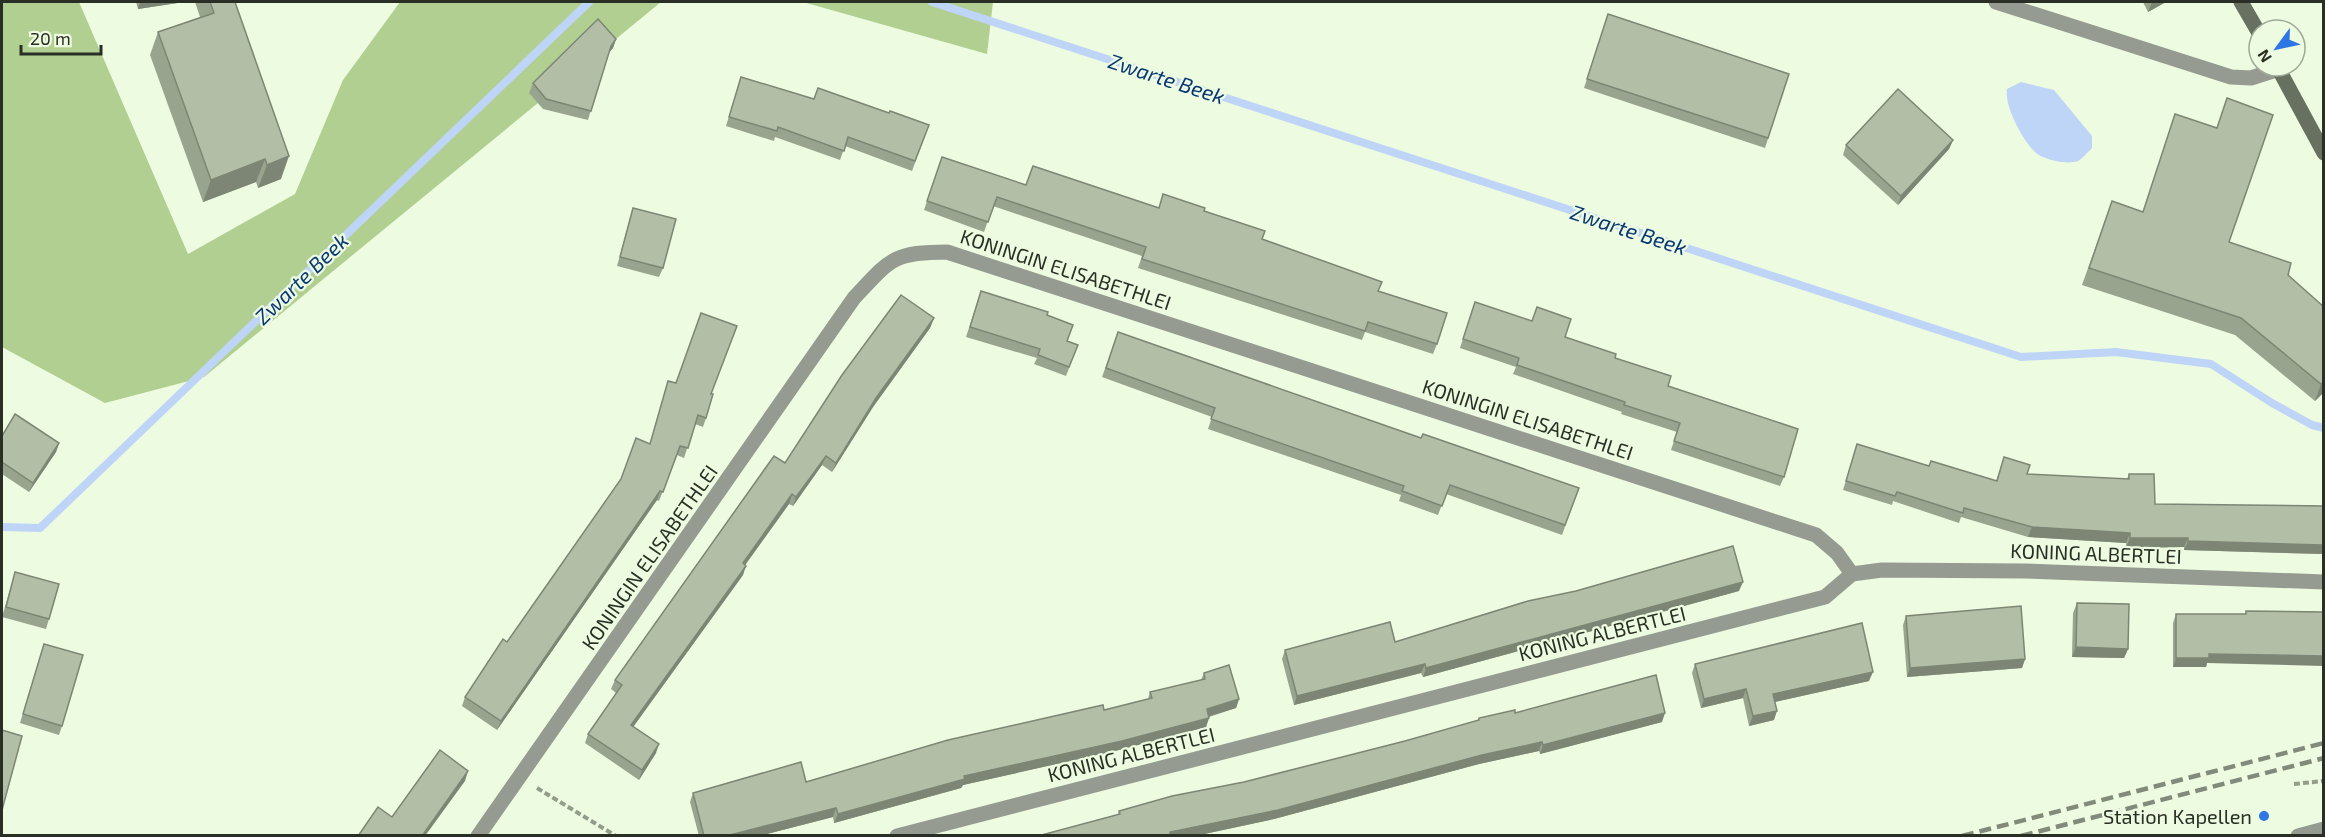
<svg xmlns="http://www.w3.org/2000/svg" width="2325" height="837" font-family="'Exo 2',sans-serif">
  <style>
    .forest { fill: #b0cf91 }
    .water { fill: #bed5f8 }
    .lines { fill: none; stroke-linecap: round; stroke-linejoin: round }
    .stream { stroke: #bed5f8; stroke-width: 8 }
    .path { stroke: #939d8a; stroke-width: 4; stroke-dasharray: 6 3; stroke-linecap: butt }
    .street { stroke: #959b90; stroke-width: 15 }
    .secondary { stroke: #687060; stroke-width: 15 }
    .rail { stroke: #828b7a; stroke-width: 4.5; stroke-dasharray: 12 6; stroke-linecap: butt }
    .wall { fill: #99a48f }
    .shaded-wall { fill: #7d8674 }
    .building { fill: #b2bfa6; stroke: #7d8674; stroke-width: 1.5 }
    .poi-dot { fill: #2e76e3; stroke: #edfbe1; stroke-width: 2 }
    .labels { text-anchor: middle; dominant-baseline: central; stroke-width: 4.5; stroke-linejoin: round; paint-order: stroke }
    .street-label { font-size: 20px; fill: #2a2f25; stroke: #edfbe1 }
    .poi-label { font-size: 20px; fill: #2a2f25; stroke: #edfbe1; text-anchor: end }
    .water-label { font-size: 21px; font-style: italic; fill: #093676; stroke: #edfbe1 }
  </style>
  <rect width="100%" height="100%" fill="#edfbe1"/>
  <g class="forest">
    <path d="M2 2H79L188 254 295 194 343 80 400 2H661L204 377 105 403 2 347Z"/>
    <path d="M803 2H993L987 54Z"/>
  </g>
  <path class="water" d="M2021 82 2054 90 2092 136V148C2088 152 2082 159 2078 161 2067 165 2045 160 2036 153 2023 141 2004 106 2007 89Z"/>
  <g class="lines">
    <g class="stream">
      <path d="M932 2 2021 357 2116 352 2211 364 2272 403 2312 425 2324 428"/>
      <path d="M2 527 40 528 589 2"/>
    </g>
    <g class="path">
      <path d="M2294 784 2324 781"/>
      <path d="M537 788 616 836"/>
    </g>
    <g class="street">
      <path d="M1996 2 2231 77 2251 78 2279 69"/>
      <path d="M478 836 854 298C890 260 892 252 947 252L1816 535 1837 553 1852 574"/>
      <path d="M897 836 1825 597 1852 574 1882 570 2025 571 2324 582"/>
      <path d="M2298 836 2324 829"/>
    </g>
    <g class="secondary">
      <path d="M2241 2 2259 33"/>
      <path d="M2277 66 2324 153"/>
    </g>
    <g class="rail">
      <path d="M1962 836 2324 743"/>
      <path d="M2021 836 2324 758"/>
    </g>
  </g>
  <g class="wall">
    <path d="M136 2H184L138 9Z"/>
    <path d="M195 2H235L281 179 258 188 256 182 203 202 150 55 158 32 200 17Z"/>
    <path d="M2143 2H2166L2148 12Z"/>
    <path d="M1608 14 1789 74 1765 148 1584 88Z"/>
    <path d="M616 39 613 48 608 53 588 120 543 109 529 93 533 83Z"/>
    <path d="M741 77 814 99 889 113 929 125 912 171 845 146 840 160 775 137 774 141 726 126Z"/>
    <path d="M2175 114 2229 242 2288 275 2324 307V392L2315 401 2235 335 2082 285 2112 201 2143 212Z"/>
    <path d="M1953 140 1949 149 1898 205 1843 155 1846 145Z"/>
    <path d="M942 157 1026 185 1158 208 1204 211 1262 239 1378 291 1437 344 1433 354 1365 332 1362 340 1138 268 1142 256 993 206 984 232 924 210Z"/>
    <path d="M633 208 663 268 659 277 617 266Z"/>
    <path d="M981 291 1047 315 1067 341 1078 345 1066 376 1034 364 1037 358 966 337Z"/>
    <path d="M1475 302 1565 337 1615 358 1668 386 1784 477 1780 486 1671 450 1677 432 1621 414 1622 412 1513 374 1516 367 1460 348Z"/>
    <path d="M934 318 930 328 873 407 832 472 822 465 793 506 789 504 745 565 743 575 633 727 656 753 639 780 585 743 588 734 616 693 611 689 615 680 785 463Z"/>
    <path d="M1118 332 1421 438 1579 488 1562 535 1446 494 1438 515 1399 501 1401 495 1208 429 1212 417 1102 377Z"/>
    <path d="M668 381 711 394 706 418 703 427 695 424 684 458 677 455 659 501 657 500 497 730 462 706 465 697 507 642 650 443Z"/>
    <path d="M2 436 59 443 56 452 29 492 2 474Z"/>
    <path d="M1857 444 1929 466 1996 481 2004 457 2027 474 2127 479 2129 474 2155 504 2324 506V554L2184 550V547L2126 548V543L2028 537 1961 517 1959 523 1893 501 1892 505 1843 490Z"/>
    <path d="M15 572 49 619 46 629 2 617Z"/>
    <path d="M1739 591 1423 677 1421 673 1294 705 1282 659 1285 650 1395 642Z"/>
    <path d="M2077 603 2128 649 2124 658 2072 657 2073 613Z"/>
    <path d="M2246 611 2324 612 2207 663 2206 667H2173V623L2176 614H2245Z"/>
    <path d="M1906 616 2025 659 2022 668 1907 677 1903 625Z"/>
    <path d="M44 644 62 726 59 735 20 723Z"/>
    <path d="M1695 664 1869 681 1775 702 1774 720 1749 726 1743 698 1701 708 1692 673Z"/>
    <path d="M1204 673 1239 699 1236 708 1209 717 1206 727 1119 750 963 785 961 788 834 823 833 817 759 836H699L690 802 693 793 806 782 1104 710 1148 699 1150 692 1201 680Z"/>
    <path d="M1515 713 1662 722 1540 754 1539 751 1479 764 1274 819 1195 836H1038L1118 815 1119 811 1244 782 1405 741 1478 721 1479 718Z"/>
  </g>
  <g class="shaded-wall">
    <path d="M140 2H184L138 9Z"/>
    <path d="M2152 2H2166L2148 12Z"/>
    <path d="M616 39 613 48 607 55 611 46Z"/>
    <path d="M1953 140 1949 149 1898 205 1901 196Z"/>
    <path d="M289 156 281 179 258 188 267 165Z"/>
    <path d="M265 159 256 182 203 202 211 180Z"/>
    <path d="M934 318 930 328 873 407 832 472 836 463 876 398Z"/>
    <path d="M2324 382V392L2315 401 2321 384Z"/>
    <path d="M59 443 56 452 29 492 33 483Z"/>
    <path d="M826 456 822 465 793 506 796 497Z"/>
    <path d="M660 491 657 500 497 730 501 721Z"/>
    <path d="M792 494 789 504 740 572 743 563Z"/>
    <path d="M2032 527 2130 533 2126 543 2028 537Z"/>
    <path d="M2130 538H2188L2184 547 2126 548Z"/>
    <path d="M2188 541 2324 545V554L2184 550Z"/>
    <path d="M746 566 743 575 628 734 631 725Z"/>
    <path d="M1743 582 1739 591 1423 677 1426 668Z"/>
    <path d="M2076 647 2128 649 2124 658 2072 657Z"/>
    <path d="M2209 654 2324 656V666L2207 663 2206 667H2173L2176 658Z"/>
    <path d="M2025 659 2022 668 1907 677 1910 668Z"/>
    <path d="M1425 664 1421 673 1294 705 1297 696Z"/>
    <path d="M1873 672 1869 681 1770 703 1773 694Z"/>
    <path d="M1746 689 1743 698 1701 708 1704 699Z"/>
    <path d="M1239 699 1236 708 1203 718 1207 709Z"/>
    <path d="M1777 711 1774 720 1749 726 1753 716Z"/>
    <path d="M1665 713 1662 722 1540 754 1543 745Z"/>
    <path d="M1209 718 1206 727 1119 750 963 785 961 788 834 823 838 814 964 776Z"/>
    <path d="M1542 742 1539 751 1479 764 1274 819 1195 836H1168L1170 832 1482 755Z"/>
    <path d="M659 744 656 753 639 780 642 770Z"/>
    <path d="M468 771 465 781 425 836H422Z"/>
    <path d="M836 808 833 817 759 836H726Z"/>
  </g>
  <g class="building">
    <path d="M210 2H235L289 156 267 165 265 159 211 180 158 32 214 13Z"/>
    <path d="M1608 14 1789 74 1768 138 1587 79Z"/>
    <path d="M598 19 616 39 611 46 591 111 546 99 533 83Z"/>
    <path d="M741 77 814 99 818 88 889 113 890 111 929 125 915 161 848 137 844 151 778 127 777 131 729 117Z"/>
    <path d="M1898 89 1953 140 1901 196 1846 145Z"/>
    <path d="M2227 98 2273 115 2229 242 2291 263 2288 275 2324 307V382L2321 384 2241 318 2089 268 2112 201 2143 212 2175 114 2217 128Z"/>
    <path d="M942 157 1026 185 1033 166 1159 208 1163 194 1205 208 1204 211 1265 231 1262 239 1382 282 1378 291 1447 313 1437 344 1368 322 1365 331 1142 259 1146 247 997 197 988 222 927 201Z"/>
    <path d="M633 208 676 219 663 268 620 257Z"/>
    <path d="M981 291 1048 312 1047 315 1073 325 1067 341 1078 345 1069 367 1038 355 1040 349 970 327Z"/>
    <path d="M901 295 934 318 876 398 836 463 826 456 796 497 792 494 743 563 746 566 631 725 659 744 642 770 588 734 622 685 615 680 774 456 785 463 842 375Z"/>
    <path d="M1475 302 1532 321 1537 307 1571 319 1565 337 1616 354 1615 358 1671 376 1668 386 1798 429 1784 477 1674 441 1680 423 1624 405 1625 402 1517 365 1519 358 1463 339Z"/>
    <path d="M701 313 737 326 711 394H713L706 418 698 415 688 448 680 446 663 492 660 491 501 721 465 697 503 639 507 642 621 479 636 438 650 444 668 381 676 383Z"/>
    <path d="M1118 332 1421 438 1423 434 1579 488 1565 525 1450 485 1442 506 1402 491 1404 486 1211 419 1215 408 1106 368Z"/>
    <path d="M15 414 59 443 33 483 2 462V436Z"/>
    <path d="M1857 444 1929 466 1931 461 1997 481 2004 457 2030 465 2027 474 2129 479V474H2154L2155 504 2324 506V545L2188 541V538H2130V533L2032 527 1964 508 1963 513 1897 492 1895 496 1846 481Z"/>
    <path d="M1733 546 1743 582 1426 668 1425 664 1297 696 1285 650 1390 622 1395 642 1528 601 1576 591Z"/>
    <path d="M15 572 59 584 49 619 6 607Z"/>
    <path d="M2077 603 2129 604 2128 649 2076 647Z"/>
    <path d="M2021 606 2025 659 1910 668 1906 616Z"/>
    <path d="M2246 611 2324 612V656L2209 654V658H2176V614H2246Z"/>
    <path d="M1862 623 1873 672 1773 694 1777 711 1753 716 1746 689 1704 699 1695 664Z"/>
    <path d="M44 644 83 655 62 726 23 714Z"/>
    <path d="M1229 665 1239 699 1207 709 1209 718 1122 741 964 776 965 779 838 814 836 808 726 836H704L693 793 801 762 806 782 948 740 1103 705 1104 710 1152 698 1150 692 1205 679 1204 673Z"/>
    <path d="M1656 675 1665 713 1543 745 1542 742 1482 755 1278 810 1170 832V836H1038L1120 814 1119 811 1172 796 1244 782 1405 741 1479 720V718L1515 710V713Z"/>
    <path d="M2 730 22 736 2 810Z"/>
    <path d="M440 750 468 771 422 836H358L378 807 392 817Z"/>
  </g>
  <circle class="poi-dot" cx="2264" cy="816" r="6"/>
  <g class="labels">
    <g class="street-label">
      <text transform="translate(1066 269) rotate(18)">KONINGIN ELISABETHLEI</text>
      <text transform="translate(1528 419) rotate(18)">KONINGIN ELISABETHLEI</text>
      <text transform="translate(2096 553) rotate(2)">KONING ALBERTLEI</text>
      <text transform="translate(649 557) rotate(-55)">KONINGIN ELISABETHLEI</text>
      <text transform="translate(1602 633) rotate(-14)">KONING ALBERTLEI</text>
      <text transform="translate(1131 754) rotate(-14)">KONING ALBERTLEI</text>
    </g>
    <g class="poi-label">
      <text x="2252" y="816">Station Kapellen</text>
    </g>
    <g class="water-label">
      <text transform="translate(1167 78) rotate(18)">Zwarte Beek</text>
      <text transform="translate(1629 229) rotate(18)">Zwarte Beek</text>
      <text transform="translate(301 278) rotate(-44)">Zwarte Beek</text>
    </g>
  </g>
  <rect width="2325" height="837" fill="none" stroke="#2a2f25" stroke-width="6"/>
  <g transform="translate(2277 48) rotate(237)"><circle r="28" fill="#edfbe1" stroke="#9fa996" stroke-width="1.5"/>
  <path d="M0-4.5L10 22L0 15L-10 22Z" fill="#2e76e3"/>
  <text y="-9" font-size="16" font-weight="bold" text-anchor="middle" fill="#2a2f25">N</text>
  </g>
  <path d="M21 45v9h80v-9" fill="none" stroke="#2a2f25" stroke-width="3"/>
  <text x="30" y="45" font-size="18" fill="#2a2f25" stroke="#edfbe1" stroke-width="4.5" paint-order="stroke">20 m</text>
</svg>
